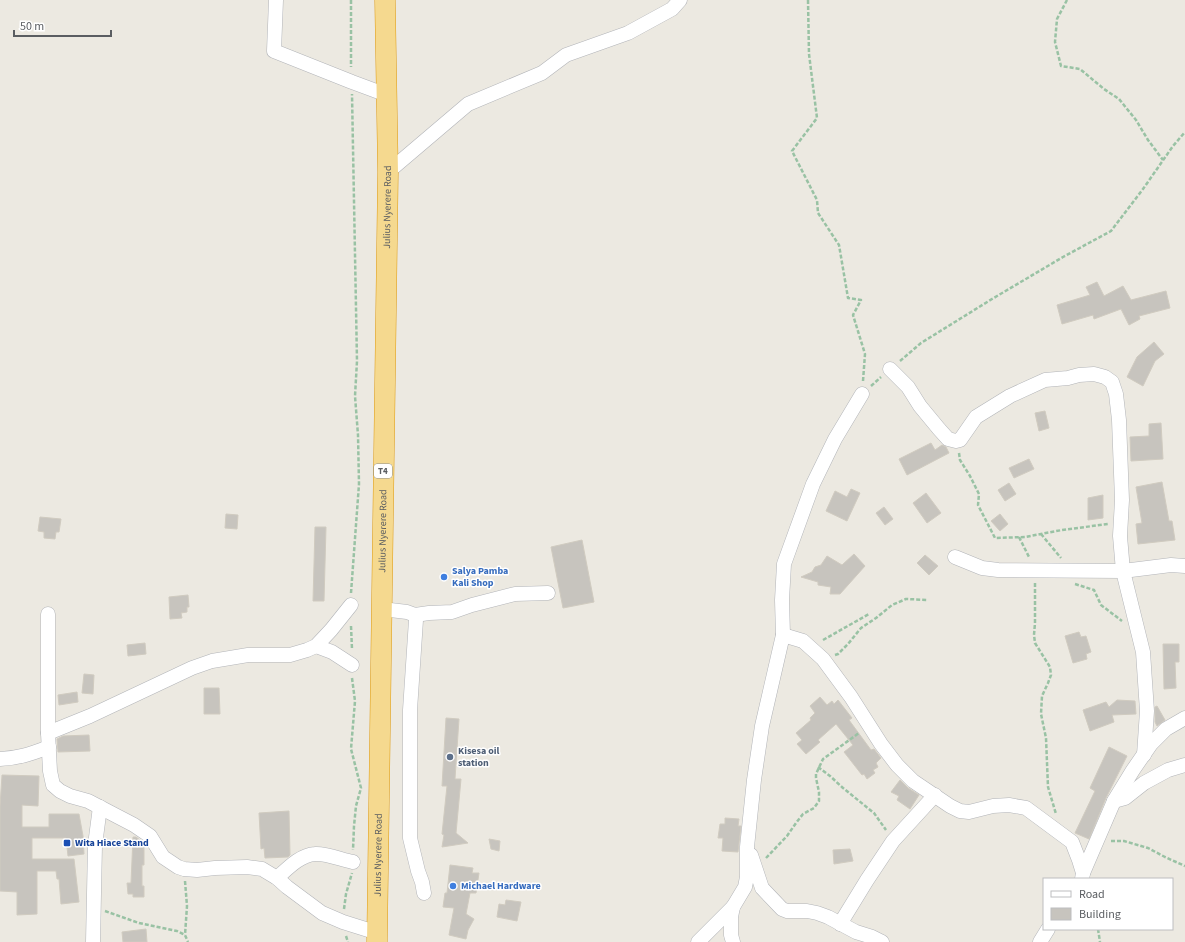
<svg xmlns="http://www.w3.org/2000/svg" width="1185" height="942" font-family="'Source Sans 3',sans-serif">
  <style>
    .building { fill: #c7c4be; stroke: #d0cbc0 }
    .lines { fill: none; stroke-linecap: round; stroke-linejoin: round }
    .minor-casing { stroke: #b2b4b8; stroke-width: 15 }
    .highway-casing { stroke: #de9a0f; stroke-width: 21 }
    .path { stroke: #99c2a4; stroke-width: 2.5; stroke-dasharray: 4 2; stroke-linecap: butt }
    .minor { stroke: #fff; stroke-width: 14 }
    .highway { stroke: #f5d98f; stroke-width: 20 }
    .shop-dot { fill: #3f7fe0; stroke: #fff; stroke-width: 1.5 }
    .service-dot { fill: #5c6f8a; stroke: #fff; stroke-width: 1.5 }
    .transit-dot { fill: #1a4fb4; stroke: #fff; stroke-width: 1.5 }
    .labels { text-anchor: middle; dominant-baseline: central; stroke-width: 3; stroke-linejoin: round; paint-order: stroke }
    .shield { fill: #fff; stroke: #8c8e90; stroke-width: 1 }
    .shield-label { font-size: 9px; font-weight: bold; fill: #5a5d61 }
    .street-label { font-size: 10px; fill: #5a5d61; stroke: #fff }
    .shop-label { font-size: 10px; font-weight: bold; fill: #366cbe; stroke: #fff; text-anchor: start }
    .service-label { font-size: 10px; font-weight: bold; fill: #4e5e75; stroke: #fff; text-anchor: start }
    .transit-label { font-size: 10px; font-weight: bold; fill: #164399; stroke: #fff; text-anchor: start }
  </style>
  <rect width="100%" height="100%" fill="#ece9e1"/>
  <g class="building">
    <path d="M1097 282 1104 296 1123 286 1131 300 1166 291 1170 308 1139 316 1140 319 1129 325 1121 309 1094 319 1093 315 1062 324 1057 305 1090 295 1086 287Z"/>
    <path d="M1154 342 1164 354 1155 361 1143 386 1127 377 1137 357Z"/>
    <path d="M1045 411 1049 428 1039 431 1035 413Z"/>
    <path d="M1161 423 1163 459 1131 461 1130 437 1149 436V424Z"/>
    <path d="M931 443 935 450 942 445 946 447 949 453 907 475 899 459Z"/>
    <path d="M1029 459 1034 469 1014 478 1009 468Z"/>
    <path d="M1162 482 1169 521H1172L1175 540 1138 544 1136 524 1142 523 1136 487Z"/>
    <path d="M1009 483 1016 494 1005 501 998 490Z"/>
    <path d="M851 489 860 493 847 521 826 511 835 491 847 497Z"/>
    <path d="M926 493 941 513 927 523 913 503Z"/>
    <path d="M1103 495V518L1088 520V498Z"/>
    <path d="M884 507 893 519 885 525 876 513Z"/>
    <path d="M226 514 238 515 237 529 225 528Z"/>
    <path d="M1000 514 1008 524 1000 531 991 521Z"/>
    <path d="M40 517 61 519 59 532H56L55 539 44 538V532L38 531Z"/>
    <path d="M315 527H326L324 601H313Z"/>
    <path d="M582 540 594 602 563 608 551 547Z"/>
    <path d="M854 554 865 566 840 594H830L831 587 818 585V582L801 577 812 572 815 567 821 565 827 556 842 565Z"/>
    <path d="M925 555 938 566 929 575 917 563Z"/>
    <path d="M188 595 189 607H187V612L181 613 182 618 170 619 169 597Z"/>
    <path d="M1079 632 1081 637 1086 636 1091 652 1086 654 1087 659 1073 663 1065 636Z"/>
    <path d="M145 643 146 654 128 656 127 645Z"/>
    <path d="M1163 644H1179V662H1175L1176 688 1164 689Z"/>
    <path d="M84 674 94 675 93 694 82 693Z"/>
    <path d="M204 688H219L220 714H204Z"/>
    <path d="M77 692 78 702 59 705 58 695Z"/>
    <path d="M820 697 827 705 832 701 834 704 838 700 852 718 849 720 871 750 874 749 881 758 876 763 878 767 873 770 875 773 867 779 864 774 862 775 844 752 853 745 836 724 818 740 820 742 806 754 797 744 802 740 796 733 811 720 810 718 815 713 810 706Z"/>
    <path d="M1117 700 1135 701 1136 714 1112 715 1114 722 1090 731 1083 710 1106 702 1109 707Z"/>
    <path d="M1157 706 1165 720 1157 726 1155 722V707Z"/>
    <path d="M446 718 459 719 455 779H461L456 833 468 843 442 847 444 835 442 834 447 786H442Z"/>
    <path d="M89 735 90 751 58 752 57 739 63 736Z"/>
    <path d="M1109 747 1127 756 1106 798 1089 839 1075 833 1095 791 1090 788Z"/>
    <path d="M2 775 39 776 38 806 22 805V827H49V814H79L83 836 84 854 68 856 66 838H32V859H74L79 902 61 904 59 879H57L56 871H37V914L17 915V892L0 891V806Z"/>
    <path d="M900 780 908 788 919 795 910 809 897 800 899 796 891 792Z"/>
    <path d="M289 811 290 855 288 857 265 858 264 848 261 849 259 813Z"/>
    <path d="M725 818 739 819 738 826H741L738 852 722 851 723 838H718L720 824H725Z"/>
    <path d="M133 837H136L144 843V865H142V886H144V897H133V894H128L127 883H131Z"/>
    <path d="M489 839 500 841 499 851 491 849Z"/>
    <path d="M850 849 853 861 834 864 833 850Z"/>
    <path d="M450 865 473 868 472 873H479L476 893H470L466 914 474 919 468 930 466 939 449 935 454 908 443 907 445 893H447Z"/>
    <path d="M506 900 521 902 517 921 497 917 499 904 505 905Z"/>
    <path d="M146 929 147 942H123L122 932Z"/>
  </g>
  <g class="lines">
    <defs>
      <g id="minor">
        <path d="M276 0 274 51 352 82 387 95"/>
        <path d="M388 172 468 104 542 73 566 55 628 33 672 9 680 0"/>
        <path d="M890 369 908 387 920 406 939 429 948 439 956 441 960 440 976 417 1010 396 1045 380 1068 378 1079 375 1094 374 1105 377 1112 382 1116 394 1119 420 1122 500 1120 536 1123 571 1143 652 1147 711 1144 755"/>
        <path d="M955 557 982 568 998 570 1123 571 1171 565 1185 566"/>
        <path d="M382 609 407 612 415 615 416 620 410 710V838L418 871 422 882 424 893"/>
        <path d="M48 614V733L50 771 53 785 60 791 70 796 88 801 134 825 150 836 163 857 178 867 184 869 197 870 215 868 247 867 262 869 277 878 287 887 322 913 343 922 378 933"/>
        <path d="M415 615 429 613 452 612 472 605 515 594 548 593"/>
        <path d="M783 635 803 641 823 659 851 697 881 744 897 765 913 781 950 806 960 811 969 812 993 806 1009 805 1026 808 1072 842 1079 860 1083 873 1082 879"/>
        <path d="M316 646 332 652 352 665"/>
        <path d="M48 733 90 716 192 668 212 661 248 655H290L307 650 316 646 331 630 351 605"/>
        <path d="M0 759C20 758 30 754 49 747"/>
        <path d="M1114 801 1125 798 1144 783 1168 770 1185 765"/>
        <path d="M751 855 762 888 782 909 787 911H807L817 913 828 917 856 932 872 937 882 942"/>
        <path d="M1083 873 1114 801 1133 770 1151 744 1166 729 1185 718"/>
        <path d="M277 878C288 868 300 855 315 854 326 853 342 860 353 862"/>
        <path d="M840 924 867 880 893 841 935 795"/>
        <path d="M93 942 95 845 100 807"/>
        <path d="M698 942 733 907"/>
        <path d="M733 942 731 935V917L733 907 745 887 747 877V847L754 780 762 726 783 635 782 600 784 564 813 484 835 439 862 394"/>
        <path d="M1040 942 1048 929"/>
      </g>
      <g id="highway">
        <path id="s1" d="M377 942 388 172 385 0"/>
      </g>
    </defs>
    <use href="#minor" class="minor-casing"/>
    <use href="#highway" class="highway-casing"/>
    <g class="path">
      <path d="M351 0V67"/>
      <path d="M808 0 809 54 817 118 792 151 817 200 818 213 839 245 848 298 861 300 853 315 865 354 863 381"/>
      <path d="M1067 0 1057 19 1055 42 1061 66 1080 69 1104 89 1119 99 1136 120 1148 140 1163 160"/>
      <path d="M900 361 921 343 992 299 1063 257 1111 231 1143 189 1173 146 1185 132"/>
      <path d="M871 386 881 377"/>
      <path d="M959 453 960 460 970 476 979 494 978 505 995 538 1025 537 1062 530 1108 524"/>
      <path d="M1041 534 1061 558"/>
      <path d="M1019 537 1029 557"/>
      <path d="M1035 583V623L1034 635 1035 643 1050 667 1051 675 1048 683 1042 696 1041 714 1046 738 1048 787 1056 814"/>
      <path d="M1075 584 1094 590 1101 605 1122 621"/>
      <path d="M351 593 359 484 358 435 355 396 357 361 352 94"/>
      <path d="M351 626 352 649"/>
      <path d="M823 640 869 614"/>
      <path d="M835 655 838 654 848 644 861 628 876 618 892 605 906 599 928 600"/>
      <path d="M352 678 355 701 351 749 361 788 356 806 354 826 353 850"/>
      <path d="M818 767 830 776 843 788 874 813 886 830"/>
      <path d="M1111 841H1124L1148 848 1165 857 1185 866"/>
      <path d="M766 858 787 836 796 823 803 814 814 808 819 801V792L816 778V774L823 759 859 733"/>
      <path d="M185 881 187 906 185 935"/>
      <path d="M344 909 346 894 352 873"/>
      <path d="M105 911 139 923 177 931 185 935 188 942"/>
      <path d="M1098 929 1100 942"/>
      <path d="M346 936 348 942"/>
    </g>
    <use href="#minor" class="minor"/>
    <use href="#highway" class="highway"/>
  </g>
  <g class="shop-dot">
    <circle cx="444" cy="577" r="4"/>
    <circle cx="453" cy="886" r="4"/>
  </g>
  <circle class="service-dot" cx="450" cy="757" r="4"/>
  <rect class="transit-dot" x="63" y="839" width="8" height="8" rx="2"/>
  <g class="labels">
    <rect class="shield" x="374" y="464" width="18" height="14" rx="3"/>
    <g class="shield-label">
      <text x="383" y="471">T4</text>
    </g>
    <g class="street-label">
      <text stroke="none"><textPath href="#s1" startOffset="735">Julius Nyerere Road</textPath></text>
      <text stroke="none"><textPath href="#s1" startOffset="411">Julius Nyerere Road</textPath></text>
      <text stroke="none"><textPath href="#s1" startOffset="87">Julius Nyerere Road</textPath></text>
    </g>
    <g class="shop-label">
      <text x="452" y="571">Salya Pamba<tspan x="452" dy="12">Kali Shop</tspan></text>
      <text x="461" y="886">Michael Hardware</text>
    </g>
    <g class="service-label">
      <text x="458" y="751">Kisesa oil<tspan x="458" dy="12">station</tspan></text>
    </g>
    <g class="transit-label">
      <text x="75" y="843">Wita Hiace Stand</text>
    </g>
  </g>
  <rect x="1043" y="878" width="130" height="52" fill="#ffffff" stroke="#bdbec0"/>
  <rect x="1051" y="891" width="20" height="6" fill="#ffffff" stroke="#bdbec0"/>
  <text x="1079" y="898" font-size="12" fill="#5a5d61">Road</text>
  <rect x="1051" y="908" width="20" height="12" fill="#c7c4be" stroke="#bdbec0"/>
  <text x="1079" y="918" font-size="12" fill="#5a5d61">Building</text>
  <path d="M14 30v6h97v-6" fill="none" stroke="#5a5d61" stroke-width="2"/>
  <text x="20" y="30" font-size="12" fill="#5a5d61" stroke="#ffffff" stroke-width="3" paint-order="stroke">50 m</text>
</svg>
